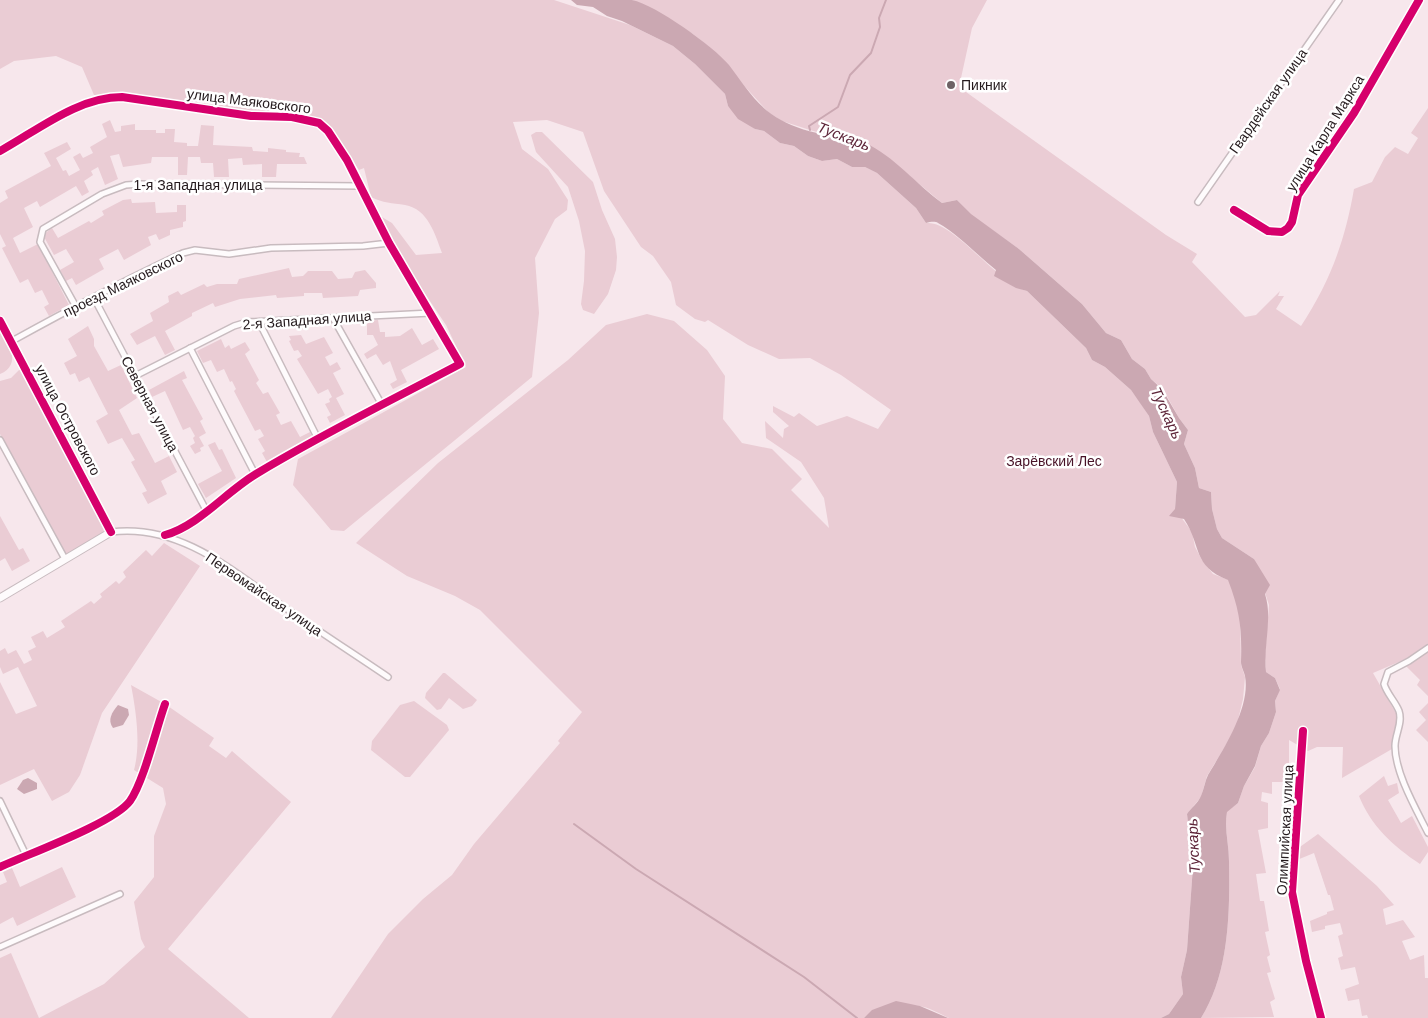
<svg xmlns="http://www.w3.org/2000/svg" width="1428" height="1018" font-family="Helvetica,sans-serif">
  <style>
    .green { fill: #eaccd4 }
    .water { fill: #cba8b2 }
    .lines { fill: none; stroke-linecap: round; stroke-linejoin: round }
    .stream { stroke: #cba8b2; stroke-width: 2 }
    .minor-casing { stroke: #c8bbbf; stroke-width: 8 }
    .tertiary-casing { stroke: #c8bbbf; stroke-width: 9 }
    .minor { stroke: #fefbfc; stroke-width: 5 }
    .tertiary { stroke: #fefbfc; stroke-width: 7 }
    .cycleway-casing { stroke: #fff; stroke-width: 11 }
    .cycleway { stroke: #d6006c; stroke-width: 8 }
    .poi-dot { fill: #6e6265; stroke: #fff; stroke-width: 2 }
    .labels { text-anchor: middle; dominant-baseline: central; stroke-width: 5; stroke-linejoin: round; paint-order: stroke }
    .poi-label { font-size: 14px; fill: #241a1d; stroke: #fff; text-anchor: start }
    .street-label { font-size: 14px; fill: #241a1d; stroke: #fff }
    .park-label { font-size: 14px; fill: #481227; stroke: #fff }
    .water-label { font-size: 15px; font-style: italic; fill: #5e263a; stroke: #fff }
  </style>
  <rect width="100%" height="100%" fill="#f7e7ec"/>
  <g class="green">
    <path d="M0 0H554L630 25 673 46 695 64 725 94 728 106 755 129 764 131 780 143 794 146 808 156 822 161 837 159 852 167H865L877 173 916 208 926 223C954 220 995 282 1027 291L1086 348 1092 360 1105 367 1131 390 1140 402 1149 416 1153 432 1177 482 1175 509 1192 532 1195 547 1202 560 1213 574 1229 580 1240 611 1241 665 1245 677 1243 699 1237 724 1229 740 1207 776 1201 797 1187 814 1193 866 1187 950 1181 977 1183 994 1169 1014 1161 1018H949C940 1014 929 1007 919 1006 900 1003 878 1005 864 1018H331L388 934 423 899 452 875 474 844 560 743 558 741 582 712 480 610 455 596 407 576 356 543 438 463 568 360 606 325 647 314 674 321 707 350 725 376 723 419 742 443 772 449 802 479 791 490 829 528 824 498 801 462 766 438 765 421 783 438 784 429 789 426 773 412V406L794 417 799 413 817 426 847 416 878 429 891 410 841 375 810 358 779 359 748 345 708 320 705 322 695 319 676 305 671 282 653 256 641 247 604 191 583 132 547 120 513 122 522 149 548 169 568 200 567 210 555 219 535 258 539 313 532 377 344 531 331 530 293 485 298 459 466 367 446 325 397 252 375 213 392 223 416 255 442 253C435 234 428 209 405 205 392 203 383 203 371 197L364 168 359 170 331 129 321 120 312 117 295 113 252 112 123 94 94 95 82 67 56 56 14 61 0 69Z"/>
    <path d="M632 0H987L972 28 959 87 1166 235 1197 254 1192 262 1245 317 1256 315 1280 291 1278 296H1284L1276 309 1301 326C1330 282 1345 241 1354 189L1372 182 1385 157 1395 147 1408 154 1418 138 1411 133 1428 108V645L1415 655 1373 673 1397 715V726L1392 749 1342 778 1343 747H1317L1308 751 1289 740V763L1285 764 1286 782H1272V794L1262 792 1261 801 1268 803V828L1258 830 1266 873 1256 874 1260 901H1264L1269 931 1265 932 1270 955 1267 957 1271 972 1267 973 1275 999 1270 1002 1274 1017 1201 1018C1229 974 1230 913 1229 861 1229 844 1224 828 1227 811L1238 803 1244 786 1255 767 1261 746 1269 733 1276 712 1275 701 1280 689 1275 678 1266 672 1265 656 1269 605 1254 559 1222 538 1217 529 1212 509 1211 492 1199 488 1195 468 1184 444 1188 430 1179 418 1163 389 1151 379 1145 369 1132 359 1121 340 1106 333 1082 304 1019 249 971 215 957 200 942 203 893 162 866 143 843 136 827 135 810 130 782 121 769 113 708 46 693 34Z"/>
    <path d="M110 120 115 132 121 131V126L135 124V130H156V133H165V129H175L174 142 187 143V146H198L201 125 214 126 213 145 252 147 253 151 268 152V148L286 150V152L300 153 299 157H304L307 164H277L276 177H262V164L243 165 242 158 228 159 229 177H214L213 163H201L200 157H188L187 175H178V157H152L151 163 123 167 119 154 110 156 118 179 105 185 98 167 91 171 93 175 84 181 89 192 82 196 76 186 40 207 37 201 24 208 33 227 13 238 20 253 38 244 69 305 49 316 44 307 49 304 42 290 35 293 28 279 20 283 2 248 6 246 0 234V203L8 198 5 191 51 166 44 153 67 142 71 149 56 158 63 171 66 170 69 176 80 170 73 157 80 153 83 158 93 153 90 147 107 137 102 124Z"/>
    <path d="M536 132H542L593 182 602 210 615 239 617 257 616 270 608 294 594 314 583 310 581 304 584 281 585 251 579 221 568 187 536 152 531 135Z"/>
    <path d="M131 199 132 203 155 202 156 213 177 212V205H186V221L183 222V227L170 230V235L159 240 156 234 148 237 151 245 124 260 118 249 99 259 104 269 76 285 72 278 66 281 60 270 74 262 66 249 54 255 43 235 52 228 58 238 89 221 91 223 104 215 102 211 123 200Z"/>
    <path d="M289 268 292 277 303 276 308 271H332L338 279 352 278 355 272 365 270 376 283V288L360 290 358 296 323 298 322 293H304V296L277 298 276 295 240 299 215 307 213 303 192 313V316L165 331 175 350 165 355 155 336 137 345 130 334 153 321 150 313 169 302 168 296 178 291 181 295 204 284 207 287 217 284H237L239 279Z"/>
    <path d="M378 320 380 332H385V337L400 336 412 328 422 345 433 339 439 349 401 370 407 382 393 389 390 384 397 380 390 361 383 365 376 354 367 359 364 354 378 345 373 335H367V321Z"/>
    <path d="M88 326 94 339V346L108 371 121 365 137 398 119 410 132 435 139 433 155 463 169 456 177 472 161 481 167 494 148 504 142 493 147 491 131 462 135 460 122 438 108 444 96 421 108 414 89 377 79 382 75 373 70 375 64 363 77 356 68 339Z"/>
    <path d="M0 327C8 341 23 365 0 374Z"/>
    <path d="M301 335 306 344 324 337 333 353 325 357 330 366 337 362 341 369 333 373 344 394 336 398 345 415 330 423 327 417 331 415 325 404 330 402 329 399 332 397 328 389 318 394 297 359 302 356 298 350 294 351 289 341 291 340 289 336Z"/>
    <path d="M221 339 225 348 229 345 231 349 245 342 250 350 245 354 259 380 256 383 263 394 268 392 280 413 276 415 281 425 291 421 300 437 310 432 312 437 267 462 262 453 265 451 258 439 264 436 260 429 255 431 234 391 236 389 232 381 230 382 224 369 217 372 211 360 203 363 197 351Z"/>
    <path d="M21 368 25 371 102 516 105 526 103 533 66 555 0 434V381L11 378Z"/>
    <path d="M184 371 187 378 182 380 203 419 200 421 206 433 199 437 204 446 200 448 201 451 195 454 190 446 195 443 193 438 195 436 190 427 183 430 165 391 152 397 149 390Z"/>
    <path d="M215 442 219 450 222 449 236 478 206 498 198 484 222 471 208 445Z"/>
    <path d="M0 516 19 550 23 548 30 561 12 571 5 558 0 561Z"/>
    <path d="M164 543 200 566 102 713 80 775 69 792 52 801 34 769 0 785V682L16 714 37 706 18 667 3 674 0 667V651L5 648 8 654 16 650 24 664 32 660 28 651 36 647 31 637 43 631 47 638 65 627 61 621 91 601 94 604 102 597 100 594 116 581 119 584 126 577 123 572 146 550 152 556Z"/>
    <path d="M1428 652V696L1417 685 1420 680 1406 666Z"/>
    <path d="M443 673H445L477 700 472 706 463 709 449 698 441 709 437 710 425 698 426 693Z"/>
    <path d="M131 685 165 704 214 738 209 746 226 758 232 751 291 802 168 949 249 1018H39L104 984 145 947 141 939 134 902 154 877V836L166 804 163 788 134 770C141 744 136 711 131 685Z"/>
    <path d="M414 701 447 725 449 730 410 777H405L371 750 372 741 400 705Z"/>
    <path d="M1428 703V742L1416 730 1426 720 1419 712Z"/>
    <path d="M1384 776 1388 786 1397 783 1399 793 1388 800 1401 823 1412 816 1428 847V852L1420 864C1393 846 1371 826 1359 796Z"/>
    <path d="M1318 834 1377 886 1394 905 1383 909 1386 925 1403 920 1415 937 1402 941 1410 960 1424 955 1425 978H1428V1018H1368L1367 1015 1362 1016 1359 999 1348 1001 1345 989 1359 984 1355 967 1341 970 1338 958 1343 956 1338 936 1343 934 1340 923 1325 926V929L1312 932 1310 921 1327 914V912L1334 910 1330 895H1328L1314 853 1297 860V849Z"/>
    <path d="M62 867 76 897 17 926 13 917 0 924V885L7 882 3 872 12 868 20 887Z"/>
    <path d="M11 953 39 1018H0V958Z"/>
  </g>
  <g class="water">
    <path d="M571 0C590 0 613 0 632 0 656 5 713 46 729 65 744 85 758 108 781 120 793 127 813 133 828 135 841 137 852 137 865 143 894 156 916 184 942 203L957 200 971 214 1019 249 1082 304 1106 333 1121 340 1132 359 1145 369 1151 379 1162 389 1179 418 1188 430 1184 444 1195 468 1199 488 1211 492 1212 509 1217 529 1222 538 1254 559 1270 585 1265 594C1273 619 1263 645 1266 672L1275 678 1280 690 1275 701 1276 712 1269 733 1261 746 1255 766 1244 786 1238 803 1227 812C1224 829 1229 844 1229 861 1230 913 1229 974 1201 1018H1161L1169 1014 1183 994 1181 977 1187 950 1193 866 1187 814C1191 808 1198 803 1201 796 1204 789 1205 781 1208 775 1223 750 1251 707 1245 676 1244 671 1241 667 1241 662 1242 629 1240 611 1228 580 1192 566 1202 546 1184 519L1169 516 1175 509 1177 482 1153 432 1149 416 1131 390 1105 367 1092 360 1086 348 1027 291 1016 288 994 276 996 270C977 255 959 235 938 223 935 221 930 222 926 223L916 208 877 173 865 167H852L837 159 822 161 808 156 794 146 780 143 764 131 755 129 738 119 728 106 725 94 695 64 673 46 622 21 607 16 593 7 577 5Z"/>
    <path d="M118 705 128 709 129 715 123 725 113 728C107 720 112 712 118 705Z"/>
    <path d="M28 778 37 783V789L24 794 17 789 23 780Z"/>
    <path d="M896 1001 920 1006 948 1018H864L872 1010Z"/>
  </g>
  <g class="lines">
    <g class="stream">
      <path d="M810 130 809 126 838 107 850 75 871 53 880 27 879 18 886 0"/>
      <path d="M574 824 636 869 804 977 857 1018"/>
    </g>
    <defs>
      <g id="minor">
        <path d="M0 151C38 130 78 97 122 97L251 116 292 117 319 123 328 131 347 160 389 243 460 364C392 400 322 434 256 474 226 492 198 526 165 535"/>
        <path d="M1198 202 1339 0"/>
        <path d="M1234 210 1268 231 1282 232 1288 228 1292 222 1298 195 1354 113 1419 0"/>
        <path d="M94 298 206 510"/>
        <path d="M75 305 40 242 43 229 102 194 126 185 140 184 360 186"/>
        <path d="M333 318 382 405"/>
        <path d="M0 321 111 532C180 523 234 572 287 609 320 632 354 654 388 677"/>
        <path d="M259 322 318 439"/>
        <path d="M12 341C68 310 125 280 183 253L195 250 229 254 271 248 363 246 389 243"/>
        <path d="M190 348 255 474"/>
        <path d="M135 376 234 326 247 322 431 313"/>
        <path d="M0 440 65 559"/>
        <path d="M1428 648 1409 661 1388 672 1384 684C1387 694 1395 701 1399 711 1403 723 1395 734 1395 746 1395 773 1416 809 1428 833"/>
        <path d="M1303 731 1292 892 1306 961 1321 1018"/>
        <path d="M0 801 26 855"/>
        <path d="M0 867C28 854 114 823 130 801 144 781 156 729 165 704"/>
        <path d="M0 947 120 894"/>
      </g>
      <path id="tertiary" d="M0 598 111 532"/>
    </defs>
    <use href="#minor" class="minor-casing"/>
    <use href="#tertiary" class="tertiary-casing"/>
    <use href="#minor" class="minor"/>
    <use href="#tertiary" class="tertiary"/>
    <defs>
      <g id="cycleway">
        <path d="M0 151C38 130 78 97 122 97L251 116 292 117 319 123 328 131 347 160 389 243 460 364C392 400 322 434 256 474 226 492 198 526 165 535"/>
        <path d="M1234 210 1268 231 1282 232 1288 228 1292 222 1298 195 1354 113 1419 0"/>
        <path d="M0 321 111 532"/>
        <path d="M1303 731 1292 892 1306 961 1321 1018"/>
        <path d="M0 867C28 854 114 823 130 801 144 781 156 729 165 704"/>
      </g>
    </defs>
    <use href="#cycleway" class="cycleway-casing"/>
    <use href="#cycleway" class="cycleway"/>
  </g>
  <circle class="poi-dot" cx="951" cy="85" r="5"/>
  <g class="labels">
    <g class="poi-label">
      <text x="961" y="85">Пикник</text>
    </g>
    <g class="street-label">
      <text transform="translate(249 101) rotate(7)">улица Маяковского</text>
      <text transform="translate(1268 101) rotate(-55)">Гвардейская улица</text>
      <text transform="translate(1325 133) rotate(-58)">улица Карла Маркса</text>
      <text x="198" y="185">1-я Западная улица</text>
      <text transform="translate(123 284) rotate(-26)">проезд Маяковского</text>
      <text transform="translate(307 320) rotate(-4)">2-я Западная улица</text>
      <text transform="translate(150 404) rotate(62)">Северная улица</text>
      <text transform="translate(68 420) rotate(62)">улица Островского</text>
      <text transform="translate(264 594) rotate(34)">Первомайская улица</text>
      <text transform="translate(1285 830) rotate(-87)">Олимпийская улица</text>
    </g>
    <g class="park-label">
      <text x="1054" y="461">Зарёвский Лес</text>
    </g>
    <g class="water-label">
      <text transform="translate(844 136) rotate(21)">Тускарь</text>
      <text transform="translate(1167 413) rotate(65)">Тускарь</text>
      <text transform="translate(1193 846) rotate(-93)">Тускарь</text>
    </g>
  </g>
</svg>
